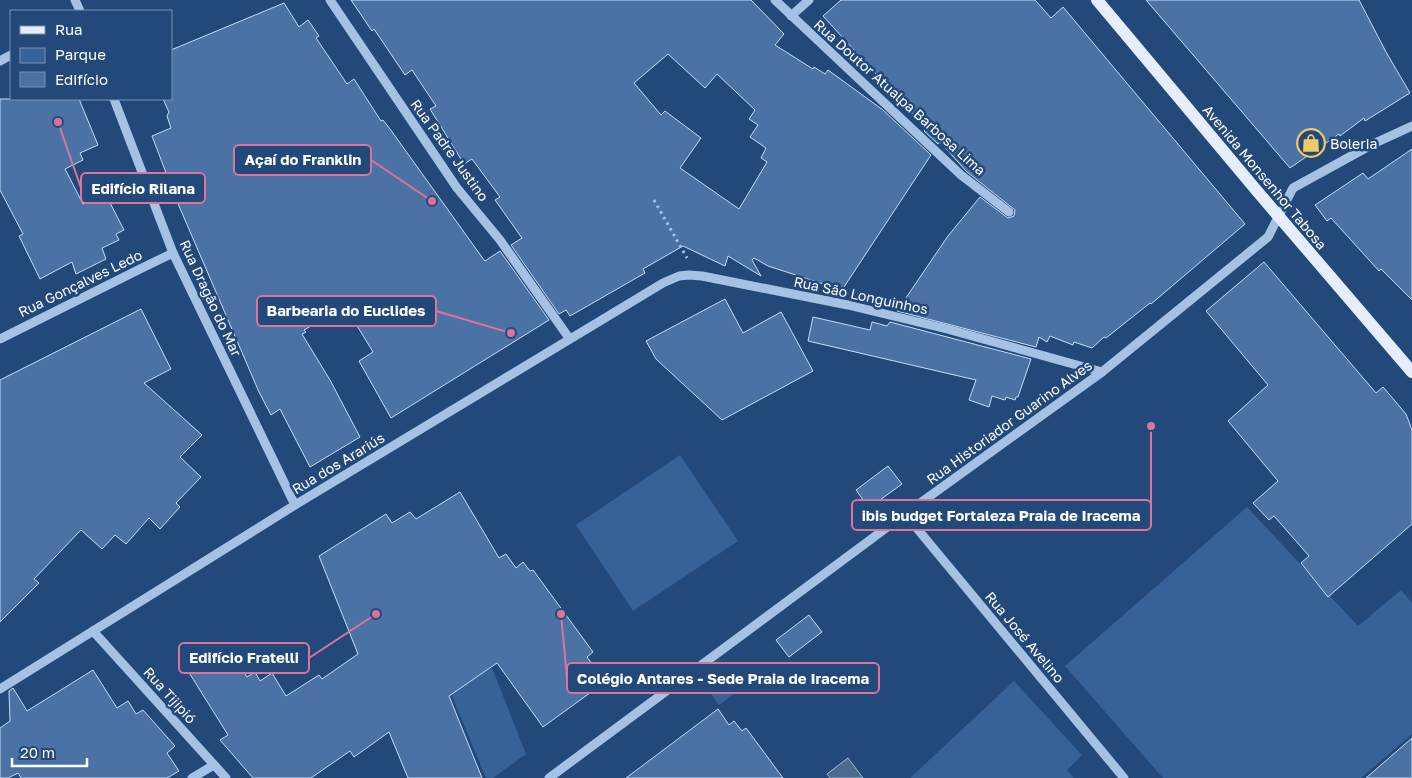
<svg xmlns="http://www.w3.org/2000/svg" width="1412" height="778" font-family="'Golos Text',sans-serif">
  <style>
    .green { fill: #366298 }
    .water { fill: #4c698e; stroke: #99bce6 }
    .building { fill: #4b72a4; stroke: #c8dcf4; fill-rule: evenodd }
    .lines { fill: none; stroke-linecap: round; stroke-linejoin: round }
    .path { stroke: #a5c2e5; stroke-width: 3; stroke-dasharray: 2.5 4; stroke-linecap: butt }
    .minor { stroke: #a5c2e5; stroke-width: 9 }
    .major { stroke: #e6eefd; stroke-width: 12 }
    .labels { text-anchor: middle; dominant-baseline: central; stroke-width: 5; stroke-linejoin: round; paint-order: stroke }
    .street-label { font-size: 14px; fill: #fff; stroke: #23497b }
    .poi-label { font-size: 14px; fill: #fff; stroke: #23497b; text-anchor: start }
    .leader { fill: none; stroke: #da749d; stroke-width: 2 }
    .callout-dot { fill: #da749d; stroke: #23497b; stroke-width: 2 }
    .callout { fill: #23497b; stroke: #da749d; stroke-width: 2 }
    .callout-label { font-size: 15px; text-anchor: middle; font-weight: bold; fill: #fff }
  </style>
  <rect width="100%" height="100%" fill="#23497b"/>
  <g class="green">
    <path d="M680 455 738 541 633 611 576 525Z"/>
    <path d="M1247 507 1358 626 1401 590 1412 603V734L1361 778H1163L1065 666Z"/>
    <path d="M492 668 526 754 493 778H486L449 689Z"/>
    <path d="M740 672 748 683 719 705 711 694Z"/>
    <path d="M1014 681 1082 755 1067 770 1074 778H910Z"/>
  </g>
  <path class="water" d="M848 758 863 778H830L827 774Z"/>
  <g class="building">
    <path d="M351 0H751L784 34 775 45 813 69 814 67 825 74 828 70 883 110 931 155 842 290 768 266 754 258 752 260 761 276 728 256 725 266 683 246 643 269 645 273 570 316 566 310 559 314 511 245 522 238 495 200 500 197 472 159 464 164 430 109 436 106 412 70 405 75 374 29 372 31ZM668 54 705 88 717 74 755 110 749 119 758 125 750 137 766 148 761 158 767 162 739 209 680 168 701 138 665 111 661 115 634 83Z"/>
    <path d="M841 0H1035L1051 18 1063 7 1245 224 1151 304 1150 303 1106 338 1104 337 1092 348 1074 342 1073 345 1050 336 1047 342 1039 337 1036 347 897 311 948 236 980 197 1008 218 1014 216 1015 210 967 172 940 142 938 144 924 131 926 129 823 16Z"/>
    <path d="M1146 0H1359L1386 52 1410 93 1365 121 1364 118 1340 136 1339 134 1290 168Z"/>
    <path d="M284 3 299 27 308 20 319 36 316 38 347 84 354 79 381 121 383 120 390 129 484 260 485 261 500 251 549 320 391 418 359 361 373 352 348 311 335 319 332 314 304 330 306 332 302 334 330 380 360 437 310 467 280 409 271 415 259 392 176 199 152 136 171 128 167 116 169 112 163 99H171V50Z"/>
    <path d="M0 99H79L98 145 80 153 83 160 65 169 83 204 105 193 124 230 116 234 119 240 102 248 106 259 76 274 72 262 40 279 19 236 23 234 0 190Z"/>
    <path d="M1412 149V300L1381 269 1379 271 1331 218 1327 221 1315 205 1363 173 1368 179Z"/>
    <path d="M1264 262 1376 393 1383 387 1406 414 1412 430V524L1328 597 1301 563 1309 556 1274 516 1269 520 1253 503 1278 481 1228 421 1268 385 1206 311Z"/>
    <path d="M725 299 743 333 781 312 813 371 722 420 656 359 646 341Z"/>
    <path d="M141 309 171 369 144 383 202 435 180 457 201 477 176 503 180 507 160 529 149 518 126 544 115 535 102 549 81 530 34 579 39 583 0 622V380Z"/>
    <path d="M813 317 870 330 872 322 887 326 890 322 1031 359 1018 397H1016L1015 400 1006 397 1005 400 992 396 989 407 969 400 976 380 808 341Z"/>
    <path d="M888 466 902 484 869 508 856 490Z"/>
    <path d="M460 492 499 558 506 554 516 568 523 562 530 571 533 570 593 652 587 657 605 682 543 727 497 663 449 696 482 778H408L389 732 354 757 350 751 311 778H253L220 740 228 735 188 671 216 654 227 671 238 663 247 677 255 672 260 681 272 673 286 696 319 675 322 679 358 654 319 556 386 514 392 523 410 512 416 519Z"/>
    <path d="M809 615 822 632 789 657 776 640Z"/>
    <path d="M93 670 117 708 128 701 136 714 143 710 175 746 167 753 179 771 167 778H21L18 773 8 778H0V728L10 721 9 691 13 688 27 711Z"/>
    <path d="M718 709 729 725 734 721 742 731 746 728 783 778H626Z"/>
    <path d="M1412 738V778H1366Z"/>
  </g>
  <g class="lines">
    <path class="path" d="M654 200 687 258"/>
    <g class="minor">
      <path d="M75 0 80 11"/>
      <path d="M330 0 457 188 500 240 569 338"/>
      <path d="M775 0 961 175 1009 212"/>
      <path d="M791 16 809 0"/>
      <path d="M0 61 11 55"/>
      <path d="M114 99 173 253 295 505"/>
      <path d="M0 339 144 267 173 253"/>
      <path d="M905 514 1124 778"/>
      <path d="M93 631 226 778"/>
      <path d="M0 689 295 505 663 283 679 276 689 275 702 276 848 305 947 329 1102 372"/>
      <path d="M192 778 214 765"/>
      <path d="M549 778 905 514 1102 372 1268 237 1293 188 1373 144 1412 126"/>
    </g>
    <path class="major" d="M1097 0 1257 191 1412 372"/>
  </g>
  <defs>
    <symbol id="shop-ring" viewBox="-11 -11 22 22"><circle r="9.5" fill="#23497b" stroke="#f0ca68" stroke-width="1.5"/><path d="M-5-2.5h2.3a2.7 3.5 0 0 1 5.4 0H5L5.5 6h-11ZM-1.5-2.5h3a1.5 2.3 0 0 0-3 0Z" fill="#f0ca68"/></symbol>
  </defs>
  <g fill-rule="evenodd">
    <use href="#shop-ring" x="1295" y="127" width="32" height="32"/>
  </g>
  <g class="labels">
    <g class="street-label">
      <text transform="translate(900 97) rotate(42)">Rua Doutor Atualpa Barbosa Lima</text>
      <text transform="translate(450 150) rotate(54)">Rua Padre Justino</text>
      <text transform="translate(1265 177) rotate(50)">Avenida Monsenhor Tabosa</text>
      <text transform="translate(80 283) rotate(-26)">Rua Gonçalves Ledo</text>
      <text transform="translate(861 295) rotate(12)">Rua São Longuinhos</text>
      <text transform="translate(211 298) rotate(65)">Rua Dragão do Mar</text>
      <text transform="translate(1009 422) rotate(-36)">Rua Historiador Guarino Alves</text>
      <text transform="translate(338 463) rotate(-31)">Rua dos Arariús</text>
      <text transform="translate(1025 637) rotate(50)">Rua José Avelino</text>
      <text transform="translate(170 695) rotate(48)">Rua Tijipió</text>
    </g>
    <g class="poi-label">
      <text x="1330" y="143">Boleria</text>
    </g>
  </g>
  <path class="leader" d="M432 201L371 160M58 122L81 188M511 333L436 311M1151 426L1151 515M376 614L309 658M561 614L567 678"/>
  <g class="callout-dot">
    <circle cx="432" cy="201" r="5"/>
    <circle cx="58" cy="122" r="5"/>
    <circle cx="511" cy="333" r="5"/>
    <circle cx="1151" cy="426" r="5"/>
    <circle cx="376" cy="614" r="5"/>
    <circle cx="561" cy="614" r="5"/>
  </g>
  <g class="callout">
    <rect x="234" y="145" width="137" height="30" rx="5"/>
    <rect x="81" y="173" width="124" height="30" rx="5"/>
    <rect x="257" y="296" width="179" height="30" rx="5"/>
    <rect x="852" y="500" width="299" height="30" rx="5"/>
    <rect x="179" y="643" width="130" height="30" rx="5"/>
    <rect x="567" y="663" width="312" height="30" rx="5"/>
  </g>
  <g class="callout-label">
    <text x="303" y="165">Açaí do Franklin</text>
    <text x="143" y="194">Edifício Rilana</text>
    <text x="346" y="316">Barbearia do Euclides</text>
    <text x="1001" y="521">ibis budget Fortaleza Praia de Iracema</text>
    <text x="244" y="663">Edifício Fratelli</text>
    <text x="723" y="684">Colégio Antares - Sede Praia de Iracema</text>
  </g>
  <rect x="10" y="10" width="162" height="90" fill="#23497b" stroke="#7b92b0"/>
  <rect x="20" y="26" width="25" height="8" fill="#e6eefd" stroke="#7b92b0"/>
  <text x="55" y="35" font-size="15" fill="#ffffff">Rua</text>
  <rect x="20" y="48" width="25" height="15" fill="#366298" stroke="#7b92b0"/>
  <text x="55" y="60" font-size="15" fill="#ffffff">Parque</text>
  <rect x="20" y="72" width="25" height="15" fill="#4b72a4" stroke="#7b92b0"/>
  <text x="55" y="85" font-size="15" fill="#ffffff">Edifício</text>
  <path d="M12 758v8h75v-8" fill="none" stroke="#ffffff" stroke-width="2.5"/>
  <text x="20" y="758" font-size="15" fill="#ffffff" stroke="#23497b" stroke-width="4" paint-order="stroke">20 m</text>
</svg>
